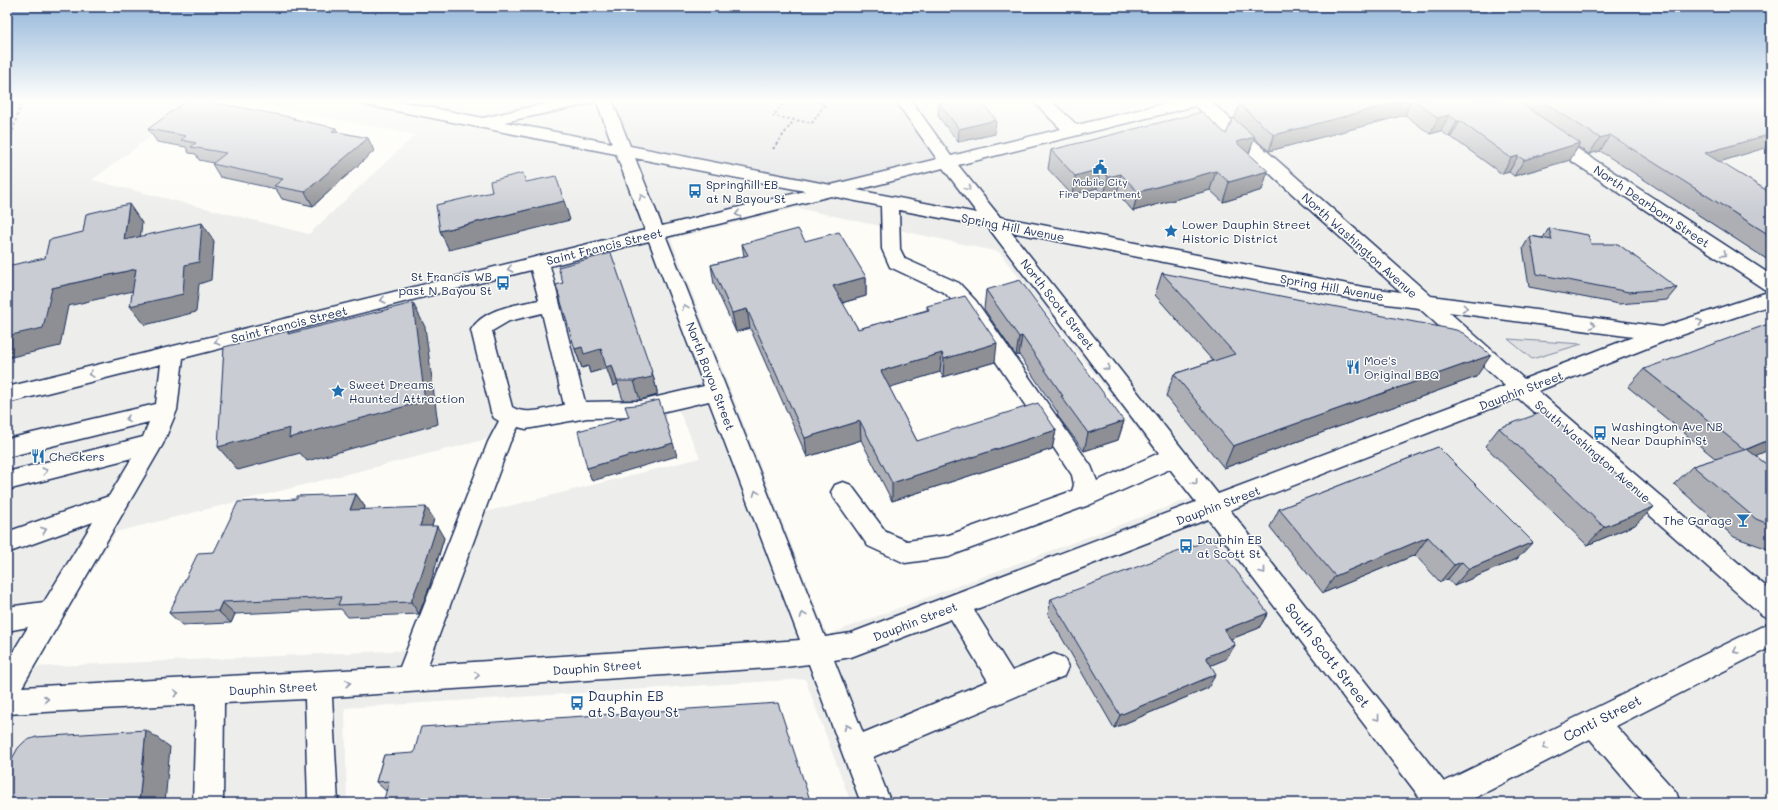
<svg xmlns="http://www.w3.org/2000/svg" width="1778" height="810" font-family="Mali,sans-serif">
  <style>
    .built { fill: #edeeec; fill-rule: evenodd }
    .green { fill: #e0e1e3; stroke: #7e88a0 }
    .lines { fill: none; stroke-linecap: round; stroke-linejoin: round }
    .minor-casing { stroke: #1b2f5e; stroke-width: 3 }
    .path { stroke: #1b2f5e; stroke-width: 2; stroke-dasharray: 2.5 2.5; stroke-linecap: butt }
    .minor { fill: #fdfcf7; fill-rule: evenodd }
    .wall { fill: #adafb5; stroke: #1b2f5e }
    .shaded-wall { fill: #8d8f94; stroke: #1b2f5e }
    .building { fill: #c9ccd3; stroke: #1b2f5e }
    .oneway { stroke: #8c96aa }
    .labels { text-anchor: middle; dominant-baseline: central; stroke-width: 3; stroke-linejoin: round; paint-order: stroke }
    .far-poi-label { font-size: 10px; fill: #1b2f5e; stroke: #fdfcf7 }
    .poi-label { font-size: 12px; fill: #1b2f5e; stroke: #fdfcf7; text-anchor: start }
    .street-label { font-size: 12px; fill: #1b2f5e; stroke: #fdfcf7 }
    .near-street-label { font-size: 14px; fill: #1b2f5e; stroke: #fdfcf7 }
    .near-poi-label { font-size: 14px; fill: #1b2f5e; stroke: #fdfcf7; text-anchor: start }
  </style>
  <rect width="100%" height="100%" fill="#fdfcf7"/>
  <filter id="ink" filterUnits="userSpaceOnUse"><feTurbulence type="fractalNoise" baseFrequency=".025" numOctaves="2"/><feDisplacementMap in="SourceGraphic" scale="8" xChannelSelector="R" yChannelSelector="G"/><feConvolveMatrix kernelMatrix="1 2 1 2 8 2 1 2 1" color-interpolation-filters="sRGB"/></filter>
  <g filter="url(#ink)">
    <path class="built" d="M7 100H200L92 180 309 234 415 135 239 100H1771V803H851L805 679 345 708 347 803H7ZM797 208 999 252 1191 498 827 635 671 239ZM671 393 700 458 461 518 409 650 33 667 116 532Z"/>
    <g class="green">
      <path d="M604 100H903L948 163 830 192 624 150Z"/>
      <path d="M1508 339 1582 344 1532 359Z"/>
    </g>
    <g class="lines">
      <defs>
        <g id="minor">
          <path d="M358 100H393L483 118 560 100H593L591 103 585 105 504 122 612 143 596 100H612L630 146 831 185 937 159 895 100H911L951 156 1061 129 1032 100H1050L1077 125 1179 100H1209L1431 296 1662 327 1771 291V305L1670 339 1538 391 1771 591V619L1762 615 1518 398 1230 510 1444 782 1771 622V647L1616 726 1676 792 1680 803H1645L1590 739 1465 803H1419L1421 799 1208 519 974 610 1012 671 1054 654 1064 658 1068 667 1064 676 873 757 891 803H861L809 664 785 667 332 697 338 803H308L305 699 224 703 223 803H193L196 704 7 714V662L28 627 7 631V607L44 602 93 522 7 553V532L109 496 132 458 7 490V472L143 437 149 422 7 457V439L156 404 161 364 7 403V387L645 230 616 154 366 105 360 103ZM1195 106 1401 292 1363 287 1000 217 958 165ZM635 158 805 191 662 226ZM943 168 977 213 857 190ZM831 196 881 206 882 249 890 267 945 293 962 311 1072 475 1074 485 1072 491 949 535 907 541 886 532 851 485 843 482 835 485 831 492 835 499 868 546 905 563 949 557 958 553 1089 505 1170 469 1196 502 851 633 825 637 666 237ZM899 210 988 227 1159 453 1097 481 1091 466 976 301 959 283 905 259 900 249ZM1011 232 1363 301 1419 308 1505 386 1218 494ZM649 241 704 386 640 401 585 402 550 266ZM531 270 539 300C516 305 484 308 471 330L491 412 494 418 499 421 488 442 400 667 22 687 163 444 177 410 183 358ZM1449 312 1633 337 1524 379ZM542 313 564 405C548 408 526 416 512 407L492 331 509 321ZM709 401 800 640 428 665 510 442 518 427 526 429 587 418 640 417ZM951 619 988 681 863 733 834 660 851 657Z"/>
          <path d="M1549 133 1555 134 1771 275V291L1764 289 1543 142 1541 138 1543 134Z"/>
        </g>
      </defs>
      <use href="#minor" class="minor-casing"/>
      <g class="path">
        <path d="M786 100 773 116 812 123 825 104 809 100"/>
        <path d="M773 149 794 120"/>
        <path d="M7 150 22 100"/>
      </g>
      <use href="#minor" class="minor"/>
    </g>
    <g class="wall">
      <path d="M1241 100H1771V146L1719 162 1771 193V262L1600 151 1589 154 1578 147 1570 160 1514 176 1509 172 1502 174 1451 137H1449L1441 131 1430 134 1405 115 1269 151 1254 138 1249 154 1262 190 1223 202 1210 190 1133 211 1117 193 1104 196 1097 188 1072 195 1048 169 1051 150 1226 134 1234 120Z"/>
      <path d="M939 103 995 134 958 142 938 116Z"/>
      <path d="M295 119 338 132 368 138 374 151 313 206 282 199 276 189 220 177 212 164 214 163 199 160 196 154 189 153 186 147 157 142 148 129Z"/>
      <path d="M1549 228 1591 244 1677 288 1667 300 1619 304 1529 287 1523 248 1530 236 1543 238Z"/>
      <path d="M805 241 866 277V296L842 303 858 329 927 310V306L995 362 943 377 940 372 889 387 917 441 1056 430 1052 449 892 501 861 440 807 457 750 328 736 332 714 284 711 265 744 256 742 244Z"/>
      <path d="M1162 273 1476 377 1224 468 1166 396 1174 374 1213 361 1155 295Z"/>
      <path d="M563 283 652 372 657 391V395L640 400H623L618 384 613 386 607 368 590 373 588 366 582 368 575 349Z"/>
      <path d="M986 290 1124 421 1118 440 1084 451 1057 415 1058 413 1019 355 1016 356 984 309Z"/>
      <path d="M1644 369 1771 468V550L1734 537 1674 484 1693 466 1716 459 1628 387Z"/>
      <path d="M1499 428 1635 525 1587 545 1485 446Z"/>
      <path d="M1438 447 1517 559 1454 586 1448 579 1440 582 1415 555 1323 593 1270 527 1279 509Z"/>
      <path d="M356 494 365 507 364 510 434 519 432 526 444 538 429 588 419 614 348 617 341 609 235 614 231 623 182 625 169 613 214 552Z"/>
      <path d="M1051 599 1268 613 1259 628 1231 639 1235 645 1226 659 1211 665 1208 688 1114 728 1048 614Z"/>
      <path d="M384 755 811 803 386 791 376 782Z"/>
    </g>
    <g class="shaded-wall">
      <path d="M1406 100H1411L1405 115 1269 151 1274 135Z"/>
      <path d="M1449 115 1441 131 1430 134 1438 118Z"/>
      <path d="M996 120 995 134 958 142 959 129Z"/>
      <path d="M1457 121H1460L1451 137H1449Z"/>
      <path d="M336 128 342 141 332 131Z"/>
      <path d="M1771 134V146L1693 170 1705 153Z"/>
      <path d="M1610 135 1600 151 1589 154 1600 138Z"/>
      <path d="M1255 137 1248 156 1236 142Z"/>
      <path d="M368 138 374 151 313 206 305 192Z"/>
      <path d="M1580 143 1570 160 1514 176 1524 160Z"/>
      <path d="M1518 156 1509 172 1502 174 1511 158Z"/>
      <path d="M1100 169 1097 188 1072 195 1075 176Z"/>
      <path d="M1216 171 1210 190 1133 211 1138 192Z"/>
      <path d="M1268 171 1262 190 1223 202 1229 182Z"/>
      <path d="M1121 174 1117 193 1104 196 1108 177Z"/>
      <path d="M564 201 570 220 449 250 440 231Z"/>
      <path d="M129 204 142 223 138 258 124 240Z"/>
      <path d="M202 223 214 241 211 280 199 284 196 312 145 325 130 306 185 265Z"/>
      <path d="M136 269 150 287 68 306 60 346 7 358V336L52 288Z"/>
      <path d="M866 277V296L834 305 833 286Z"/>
      <path d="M413 303 425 327 438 424 307 461 300 453 238 470 218 447Z"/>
      <path d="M747 309 750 328 736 332 732 313Z"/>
      <path d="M1022 336 1019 355 1016 356 1019 337Z"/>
      <path d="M997 343 995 362 943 377 944 359Z"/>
      <path d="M582 347 601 349 607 368 590 373 588 366 582 368 575 349Z"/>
      <path d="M942 353 940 372 881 390V371Z"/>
      <path d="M1491 355 1476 377 1224 468 1233 446Z"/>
      <path d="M612 365 618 384 613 386 606 367Z"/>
      <path d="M652 372 657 391V395L640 400 634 381Z"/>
      <path d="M860 421 861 440 807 457 805 438Z"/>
      <path d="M1124 421 1118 440 1084 451 1088 433Z"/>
      <path d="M1056 430 1052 449 892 501V483Z"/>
      <path d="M1771 439V449L1727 468 1746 450Z"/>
      <path d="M673 443 677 456 592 481 587 468Z"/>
      <path d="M356 494 365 507 359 523 350 510Z"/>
      <path d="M426 507 434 519 428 539 420 526Z"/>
      <path d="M1654 507 1635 525 1587 545 1604 527Z"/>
      <path d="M437 526 444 538 429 588 419 614 411 602Z"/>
      <path d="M1428 537 1415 555 1323 593 1335 576Z"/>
      <path d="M1533 542 1517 559 1454 586 1469 569Z"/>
      <path d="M1462 562 1448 579 1440 582 1454 565Z"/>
      <path d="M222 602 235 614 231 623 218 611Z"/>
      <path d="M1268 613 1259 628 1216 645 1224 630Z"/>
      <path d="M1235 645 1226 659 1198 671 1206 657Z"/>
      <path d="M1216 674 1208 688 1114 728 1120 715Z"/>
      <path d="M146 730 170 747 165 803H139Z"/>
    </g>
    <g class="building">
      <path d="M188 100H201L295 118 293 119 336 128 332 131 368 138 305 192 274 186 283 179 212 164 226 153 191 147 196 143 181 140 186 136 148 129Z"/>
      <path d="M951 100H980L996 120 959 129 939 103Z"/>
      <path d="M1241 100H1406L1274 135 1239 104Z"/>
      <path d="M1414 100H1516L1580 143 1524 160 1518 156 1511 158 1460 121H1457L1449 115 1438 118Z"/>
      <path d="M1540 100H1771V134L1705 153 1771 193V236L1610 135 1600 138Z"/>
      <path d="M1202 112 1226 134 1233 118 1255 137 1236 142 1268 171 1229 182 1216 171 1138 192 1121 174 1108 177 1100 169 1075 176 1051 150Z"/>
      <path d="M523 173 526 182 556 176 564 201 440 231 436 205 492 192 490 181Z"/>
      <path d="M129 204 124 240 202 223 199 262 185 265 183 294 130 306 136 269 52 288 43 328 7 336V266L45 258 49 240 83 232 86 214Z"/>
      <path d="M1549 228 1588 235 1591 244H1618L1677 288 1629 292 1537 274 1530 236 1552 240Z"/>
      <path d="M798 229 805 241 839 232 866 277 833 286 858 329 929 310 927 306 965 296 997 343 944 359 942 353 881 371 917 441 1038 403 1056 430 892 483 860 421 805 438 747 309 732 313 711 265 748 255 742 244Z"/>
      <path d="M611 253 652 372V377L634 381H617L612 365 606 367 601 349 584 354 582 347 575 349 556 285 563 283 558 267Z"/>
      <path d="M1162 273 1456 330 1463 333 1491 355 1233 446 1174 374 1235 354Z"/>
      <path d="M1020 280 1124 421 1088 433 1061 396H1063L1022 336 1019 337 986 290Z"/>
      <path d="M413 303 425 401 289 438 290 428 218 447 224 347 288 331V334Z"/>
      <path d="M1771 323V439L1747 449 1745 450 1644 369Z"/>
      <path d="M659 400 673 443 587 468 578 431 629 417 625 406 636 405Z"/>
      <path d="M1546 411 1654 507 1604 527 1499 428Z"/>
      <path d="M1438 447 1533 542 1469 569 1462 562 1454 565 1428 537 1335 576 1279 509Z"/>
      <path d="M1747 449 1771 468V525L1756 519 1693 466Z"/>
      <path d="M356 494 350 510 426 507 420 526H437L421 576 411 602 338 605 341 597 222 602 218 611 169 613 198 553 214 552 238 502 297 499V496Z"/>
      <path d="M1212 539 1268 613 1224 630 1235 645 1206 657 1216 674 1120 715 1051 599Z"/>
      <path d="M778 703 811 803H383L389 781 376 782 384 755 414 753 421 727Z"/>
      <path d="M146 730 139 803H7V768L18 748 25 741 36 737Z"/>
    </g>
    <defs><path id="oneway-chevron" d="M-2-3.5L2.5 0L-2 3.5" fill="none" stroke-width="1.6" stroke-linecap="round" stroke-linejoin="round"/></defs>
    <g class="oneway">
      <use href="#oneway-chevron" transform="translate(968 188) rotate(52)"/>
      <use href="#oneway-chevron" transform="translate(642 197) rotate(-111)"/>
      <use href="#oneway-chevron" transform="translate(738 214) rotate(166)"/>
      <use href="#oneway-chevron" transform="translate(1724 254) rotate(34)"/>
      <use href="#oneway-chevron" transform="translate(510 269) rotate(166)"/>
      <use href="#oneway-chevron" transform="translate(383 300) rotate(166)"/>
      <use href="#oneway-chevron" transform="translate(685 307) rotate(-111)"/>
      <use href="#oneway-chevron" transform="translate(1465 308) rotate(7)"/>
      <use href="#oneway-chevron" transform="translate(1700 322) rotate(-19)"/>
      <use href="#oneway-chevron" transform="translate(1593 325) rotate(8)"/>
      <use href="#oneway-chevron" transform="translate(217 342) rotate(166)"/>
      <use href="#oneway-chevron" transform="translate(1107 368) rotate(52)"/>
      <use href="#oneway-chevron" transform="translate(91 374) rotate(166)"/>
      <use href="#oneway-chevron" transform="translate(128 419) rotate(166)"/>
      <use href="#oneway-chevron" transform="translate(45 471) rotate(-14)"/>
      <use href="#oneway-chevron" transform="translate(1195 482) rotate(53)"/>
      <use href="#oneway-chevron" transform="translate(756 493) rotate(-111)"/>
      <use href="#oneway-chevron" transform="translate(44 530) rotate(-20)"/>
      <use href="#oneway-chevron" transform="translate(1263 571) rotate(52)"/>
      <use href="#oneway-chevron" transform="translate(803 615) rotate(-111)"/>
      <use href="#oneway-chevron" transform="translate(1736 651) rotate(153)"/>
      <use href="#oneway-chevron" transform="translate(477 675) rotate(-4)"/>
      <use href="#oneway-chevron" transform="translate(348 683) rotate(-4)"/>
      <use href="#oneway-chevron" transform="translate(176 693) rotate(-3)"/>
      <use href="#oneway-chevron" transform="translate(46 699) rotate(-3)"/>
      <use href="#oneway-chevron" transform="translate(1377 718) rotate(52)"/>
      <use href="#oneway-chevron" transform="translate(847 727) rotate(-112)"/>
      <use href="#oneway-chevron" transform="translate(1545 747) rotate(153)"/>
    </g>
  </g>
  <linearGradient id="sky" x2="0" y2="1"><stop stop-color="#93b6da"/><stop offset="0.47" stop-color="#fefefb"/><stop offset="1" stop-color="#fefefb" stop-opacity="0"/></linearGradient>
  <rect width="1778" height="214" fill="url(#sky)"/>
  <defs>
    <symbol id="civic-bare" viewBox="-9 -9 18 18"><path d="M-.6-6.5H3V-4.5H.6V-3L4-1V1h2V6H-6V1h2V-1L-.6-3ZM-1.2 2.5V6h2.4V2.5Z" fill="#1f6fb2" stroke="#fdfcf7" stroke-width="2.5" paint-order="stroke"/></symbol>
    <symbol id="bus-bare" viewBox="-9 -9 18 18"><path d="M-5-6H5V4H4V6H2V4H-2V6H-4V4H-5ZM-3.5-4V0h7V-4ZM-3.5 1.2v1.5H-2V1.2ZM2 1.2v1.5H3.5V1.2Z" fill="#1f6fb2" stroke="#fdfcf7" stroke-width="2.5" paint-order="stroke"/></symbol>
    <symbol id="sight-bare" viewBox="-9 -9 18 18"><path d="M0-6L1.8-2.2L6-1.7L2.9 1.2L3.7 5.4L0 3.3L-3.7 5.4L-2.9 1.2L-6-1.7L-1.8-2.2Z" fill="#1f6fb2" stroke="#fdfcf7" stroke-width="2.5" paint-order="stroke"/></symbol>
    <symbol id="restaurant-bare" viewBox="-9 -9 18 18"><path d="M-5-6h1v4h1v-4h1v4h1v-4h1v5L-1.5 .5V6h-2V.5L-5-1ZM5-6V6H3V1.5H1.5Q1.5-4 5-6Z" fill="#1f6fb2" stroke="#fdfcf7" stroke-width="2.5" paint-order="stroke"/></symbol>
    <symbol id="bar-bare" viewBox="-9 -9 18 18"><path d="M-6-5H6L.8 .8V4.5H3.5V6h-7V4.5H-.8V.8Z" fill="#1f6fb2" stroke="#fdfcf7" stroke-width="2.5" paint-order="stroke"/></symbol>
  </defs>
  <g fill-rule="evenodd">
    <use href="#civic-bare" x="1090" y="157" width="20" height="20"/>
    <use href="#bus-bare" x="685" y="181" width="20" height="20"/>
    <use href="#sight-bare" x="1161" y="221" width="20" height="20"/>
    <use href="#bus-bare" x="493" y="273" width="20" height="20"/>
    <use href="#restaurant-bare" x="1343" y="357" width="20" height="20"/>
    <use href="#sight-bare" x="328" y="381" width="20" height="20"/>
    <use href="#bus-bare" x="1590" y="423" width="20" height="20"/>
    <use href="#restaurant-bare" x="28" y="446" width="20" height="20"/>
    <use href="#bar-bare" x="1733" y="510" width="20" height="20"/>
    <use href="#bus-bare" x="1176" y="536" width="20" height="20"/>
    <use href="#bus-bare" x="567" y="693" width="20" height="20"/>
  </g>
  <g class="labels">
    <g class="far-poi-label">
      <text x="1100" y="182">Mobile City<tspan x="1100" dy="12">Fire Department</tspan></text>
    </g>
    <g class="poi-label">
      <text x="706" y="184">Springhill EB<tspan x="706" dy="14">at N Bayou St</tspan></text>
      <text x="1182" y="224">Lower Dauphin Street<tspan x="1182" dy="14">Historic District</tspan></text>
      <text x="492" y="276" text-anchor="end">St Francis WB<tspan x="492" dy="14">past N Bayou St</tspan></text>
      <text x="1364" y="360">Moe's<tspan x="1364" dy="14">Original BBQ</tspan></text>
      <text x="349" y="384">Sweet Dreams<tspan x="349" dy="14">Haunted Attraction</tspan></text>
      <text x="1611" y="426">Washington Ave NB<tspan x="1611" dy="14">Near Dauphin St</tspan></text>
      <text x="49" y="456">Checkers</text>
      <text x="1732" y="520" text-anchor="end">The Garage</text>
      <text x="1197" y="539">Dauphin EB<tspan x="1197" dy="14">at Scott St</tspan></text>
    </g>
    <g class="street-label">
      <text transform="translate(1652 206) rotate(34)">North Dearborn Street</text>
      <text transform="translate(1013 227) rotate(11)">Spring Hill Avenue</text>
      <text transform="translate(1360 245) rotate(42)">North Washington Avenue</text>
      <text transform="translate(604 246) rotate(-14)">Saint Francis Street</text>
      <text transform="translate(1332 287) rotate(10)">Spring Hill Avenue</text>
      <text transform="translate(1058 304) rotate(52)">North Scott Street</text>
      <text transform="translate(289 324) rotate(-14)">Saint Francis Street</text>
      <text transform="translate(711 376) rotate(69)">North Bayou Street</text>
      <text transform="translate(1521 390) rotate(-21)">Dauphin Street</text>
      <text transform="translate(1593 451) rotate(41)">South Washington Avenue</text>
      <text transform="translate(1218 505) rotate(-21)">Dauphin Street</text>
      <text transform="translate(915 621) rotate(-21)">Dauphin Street</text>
      <text transform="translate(597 667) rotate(-4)">Dauphin Street</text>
      <text transform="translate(273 688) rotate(-3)">Dauphin Street</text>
    </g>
    <g class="near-street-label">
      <text transform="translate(1328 655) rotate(52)">South Scott Street</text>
      <text transform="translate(1602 718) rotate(-27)">Conti Street</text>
    </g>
    <g class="near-poi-label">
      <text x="588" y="695">Dauphin EB<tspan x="588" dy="16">at S Bayou St</tspan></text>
    </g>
  </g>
  <rect width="1778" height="810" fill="none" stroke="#fdfcf7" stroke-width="24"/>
  <rect x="12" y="12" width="1754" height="786" fill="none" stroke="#1b2f5e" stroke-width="1.5" filter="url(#ink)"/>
</svg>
